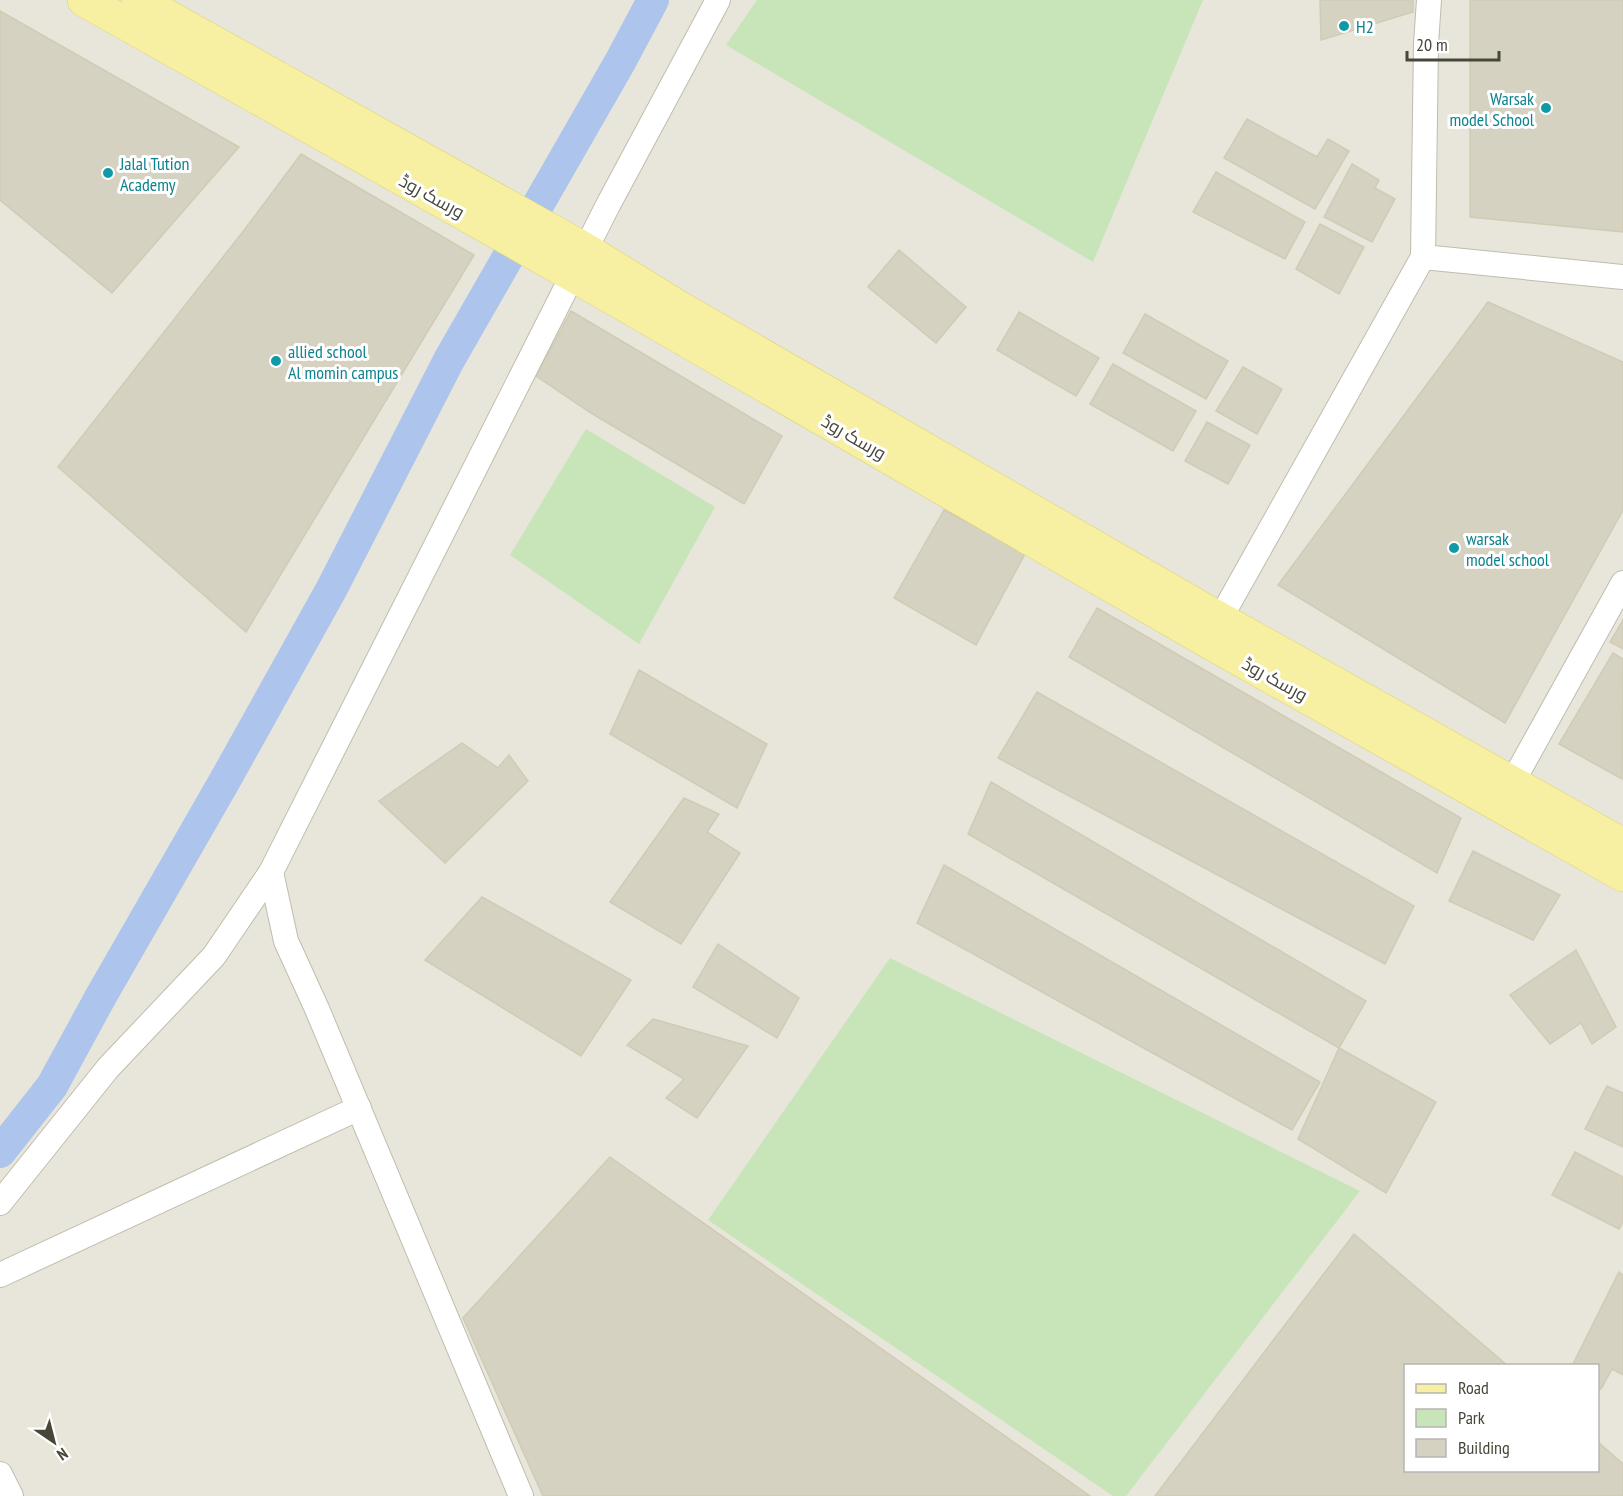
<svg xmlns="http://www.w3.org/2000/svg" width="1623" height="1496" font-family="'PT Sans Narrow',Cairo,sans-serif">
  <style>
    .residential { fill: #e8e6da; fill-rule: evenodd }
    .green { fill: #c7e5b8 }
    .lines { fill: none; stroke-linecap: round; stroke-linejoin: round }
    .canal { stroke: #adc5ec; stroke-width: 32 }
    .building { fill: #d5d2c1; stroke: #d0cbb5; stroke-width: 1.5 }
    .street-casing { stroke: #bfbdae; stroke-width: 26 }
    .primary-casing { stroke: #dcd172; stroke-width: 34 }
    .street { stroke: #fff; stroke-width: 24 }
    .primary { stroke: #f7f0a2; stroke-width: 33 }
    .culture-dot { fill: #0f9aa8; stroke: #fff; stroke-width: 2 }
    .labels { text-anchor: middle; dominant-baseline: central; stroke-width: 6; stroke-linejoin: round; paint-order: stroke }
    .culture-label { font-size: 18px; fill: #0d838f; stroke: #fff; text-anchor: start }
    .street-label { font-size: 18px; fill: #484639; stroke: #fff }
  </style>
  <rect width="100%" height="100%" fill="#f4f4eb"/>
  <path class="residential" d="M0 0H1623V1496H0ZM1406 1366H1598V1470H1406Z"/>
  <g class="green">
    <path d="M757 0H1203L1093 262 726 45Z"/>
    <path d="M586 429 715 507 639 644 510 555Z"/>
    <path d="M890 958 1360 1191 1126 1496H1113L708 1220Z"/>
  </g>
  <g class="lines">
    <path class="canal" d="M0 1152 52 1086 101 996 224 782 331 590 449 360 620 62 653 0"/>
  </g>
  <g class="building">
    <path d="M1320 0H1413V12L1321 40Z"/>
    <path d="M1470 0H1623V232L1470 217Z"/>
    <path d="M0 11 239 147 112 293 0 200Z"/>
    <path d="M1247 119 1317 157 1328 139 1349 151 1315 209 1224 158Z"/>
    <path d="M301 154 474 255 246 632 58 467 245 229Z"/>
    <path d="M1352 164 1379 180 1375 188 1395 199 1372 242 1324 217Z"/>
    <path d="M1216 172 1305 222 1285 259 1193 212Z"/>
    <path d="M1320 224 1364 247 1339 294 1296 269Z"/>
    <path d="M899 250 966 307 936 343 868 287Z"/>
    <path d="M1488 302 1623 362V510L1505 723 1278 585Z"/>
    <path d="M571 311 782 436 744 504 591 413 536 376Z"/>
    <path d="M1019 312 1099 358 1076 396 997 350Z"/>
    <path d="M1145 314 1228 361 1206 399 1123 353Z"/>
    <path d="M1113 364 1196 411 1173 451 1090 404Z"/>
    <path d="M1243 367 1282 389 1257 434 1216 411Z"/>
    <path d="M1207 422 1250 445 1228 484 1185 461Z"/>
    <path d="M944 510 1026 552 976 645 894 598Z"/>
    <path d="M1097 608 1461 818 1437 873 1069 657Z"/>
    <path d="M1623 620V649L1610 642Z"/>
    <path d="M1613 653 1623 659 1622 779 1559 744Z"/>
    <path d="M639 670 767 744 737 808 610 734Z"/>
    <path d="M1037 692 1414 906 1385 964 998 758Z"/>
    <path d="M462 743 498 768 509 755 528 781 445 863 379 801Z"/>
    <path d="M991 782 1366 1001 1339 1048 968 834Z"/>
    <path d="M684 798 719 814 707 832 740 853 681 944 610 902Z"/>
    <path d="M1473 851 1560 895 1533 940 1449 901Z"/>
    <path d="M944 865 1320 1082 1292 1130 917 923Z"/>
    <path d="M482 897 631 980 581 1056 425 960Z"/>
    <path d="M718 944 799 998 777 1038 693 987Z"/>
    <path d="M1576 950 1616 1027 1592 1044 1581 1023 1550 1044 1510 995Z"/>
    <path d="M653 1019 748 1046 697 1118 666 1098 684 1079 627 1045Z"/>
    <path d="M1339 1048 1436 1102 1386 1193 1298 1139Z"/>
    <path d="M1607 1086 1623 1093V1147L1585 1129Z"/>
    <path d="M1575 1152 1623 1177V1222L1619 1229 1552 1195Z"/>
    <path d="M610 1157 1090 1496H543L463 1318Z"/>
    <path d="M1354 1234 1508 1366H1406V1470H1598V1442L1623 1464V1496H1155Z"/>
    <path d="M1619 1272 1623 1275V1375L1612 1369 1601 1389 1598 1388V1366H1572Z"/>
  </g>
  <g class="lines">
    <defs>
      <g id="street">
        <path d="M1423 257 1623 277"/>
        <path d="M1213 633 1220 619 1423 257 1426 44 1429 0"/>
        <path d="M1512 783 1623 583"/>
        <path d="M271 872 286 941 317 1009 521 1496"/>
        <path d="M0 1203 108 1068 214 956 271 872 608 205 718 0"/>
        <path d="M0 1275 359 1108"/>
        <path d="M0 1474 11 1496"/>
      </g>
      <g id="primary">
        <path d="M84 0 573 275 1209 642 1623 875"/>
        <path d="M138 0 586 250 680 308 1220 619 1623 845"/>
      </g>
    </defs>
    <use href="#street" class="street-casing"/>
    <use href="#primary" class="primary-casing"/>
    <use href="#street" class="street"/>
    <use href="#primary" class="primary"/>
  </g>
  <g class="culture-dot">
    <circle cx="1344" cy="26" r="6"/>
    <circle cx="1546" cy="108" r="6"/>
    <circle cx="108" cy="173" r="6"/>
    <circle cx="276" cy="361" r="6"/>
    <circle cx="1454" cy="548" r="6"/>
  </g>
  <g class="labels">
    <g class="culture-label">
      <text x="1356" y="26">H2</text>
      <text x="1534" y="98" text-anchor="end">Warsak<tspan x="1534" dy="21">model School</tspan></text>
      <text x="120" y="163">Jalal Tution<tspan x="120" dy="21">Academy</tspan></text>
      <text x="288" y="351">allied school<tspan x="288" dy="21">Al momin campus</tspan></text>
      <text x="1466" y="538">warsak<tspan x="1466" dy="21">model school</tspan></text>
    </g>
    <g class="street-label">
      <text transform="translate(432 196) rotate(29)">ورسک روڈ</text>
      <text transform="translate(854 437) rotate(30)">ورسک روڈ</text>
      <text transform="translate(1275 679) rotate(29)">ورسک روڈ</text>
    </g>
  </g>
  <rect x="1404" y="1364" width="195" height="108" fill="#ffffff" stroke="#b6b5b0" stroke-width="1.5"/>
  <rect x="1416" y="1384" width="30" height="9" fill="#f7f0a2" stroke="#b6b5b0" stroke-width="1.5"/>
  <text x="1458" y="1394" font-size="18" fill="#484639">Road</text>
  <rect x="1416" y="1409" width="30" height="18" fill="#c7e5b8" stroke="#b6b5b0" stroke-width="1.5"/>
  <text x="1458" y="1424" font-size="18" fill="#484639">Park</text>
  <rect x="1416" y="1439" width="30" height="18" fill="#d5d2c1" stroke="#b6b5b0" stroke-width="1.5"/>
  <text x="1458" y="1454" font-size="18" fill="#484639">Building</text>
  <g transform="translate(54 1442) rotate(145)" stroke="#ffffff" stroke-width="4.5" paint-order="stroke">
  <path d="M0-4.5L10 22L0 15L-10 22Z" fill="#484639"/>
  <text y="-9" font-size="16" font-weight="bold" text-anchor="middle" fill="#484639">N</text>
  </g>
  <path d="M1407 51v9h92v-9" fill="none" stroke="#484639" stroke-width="3"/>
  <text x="1416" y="51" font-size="18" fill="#484639" stroke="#ffffff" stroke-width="4.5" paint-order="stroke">20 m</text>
</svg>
